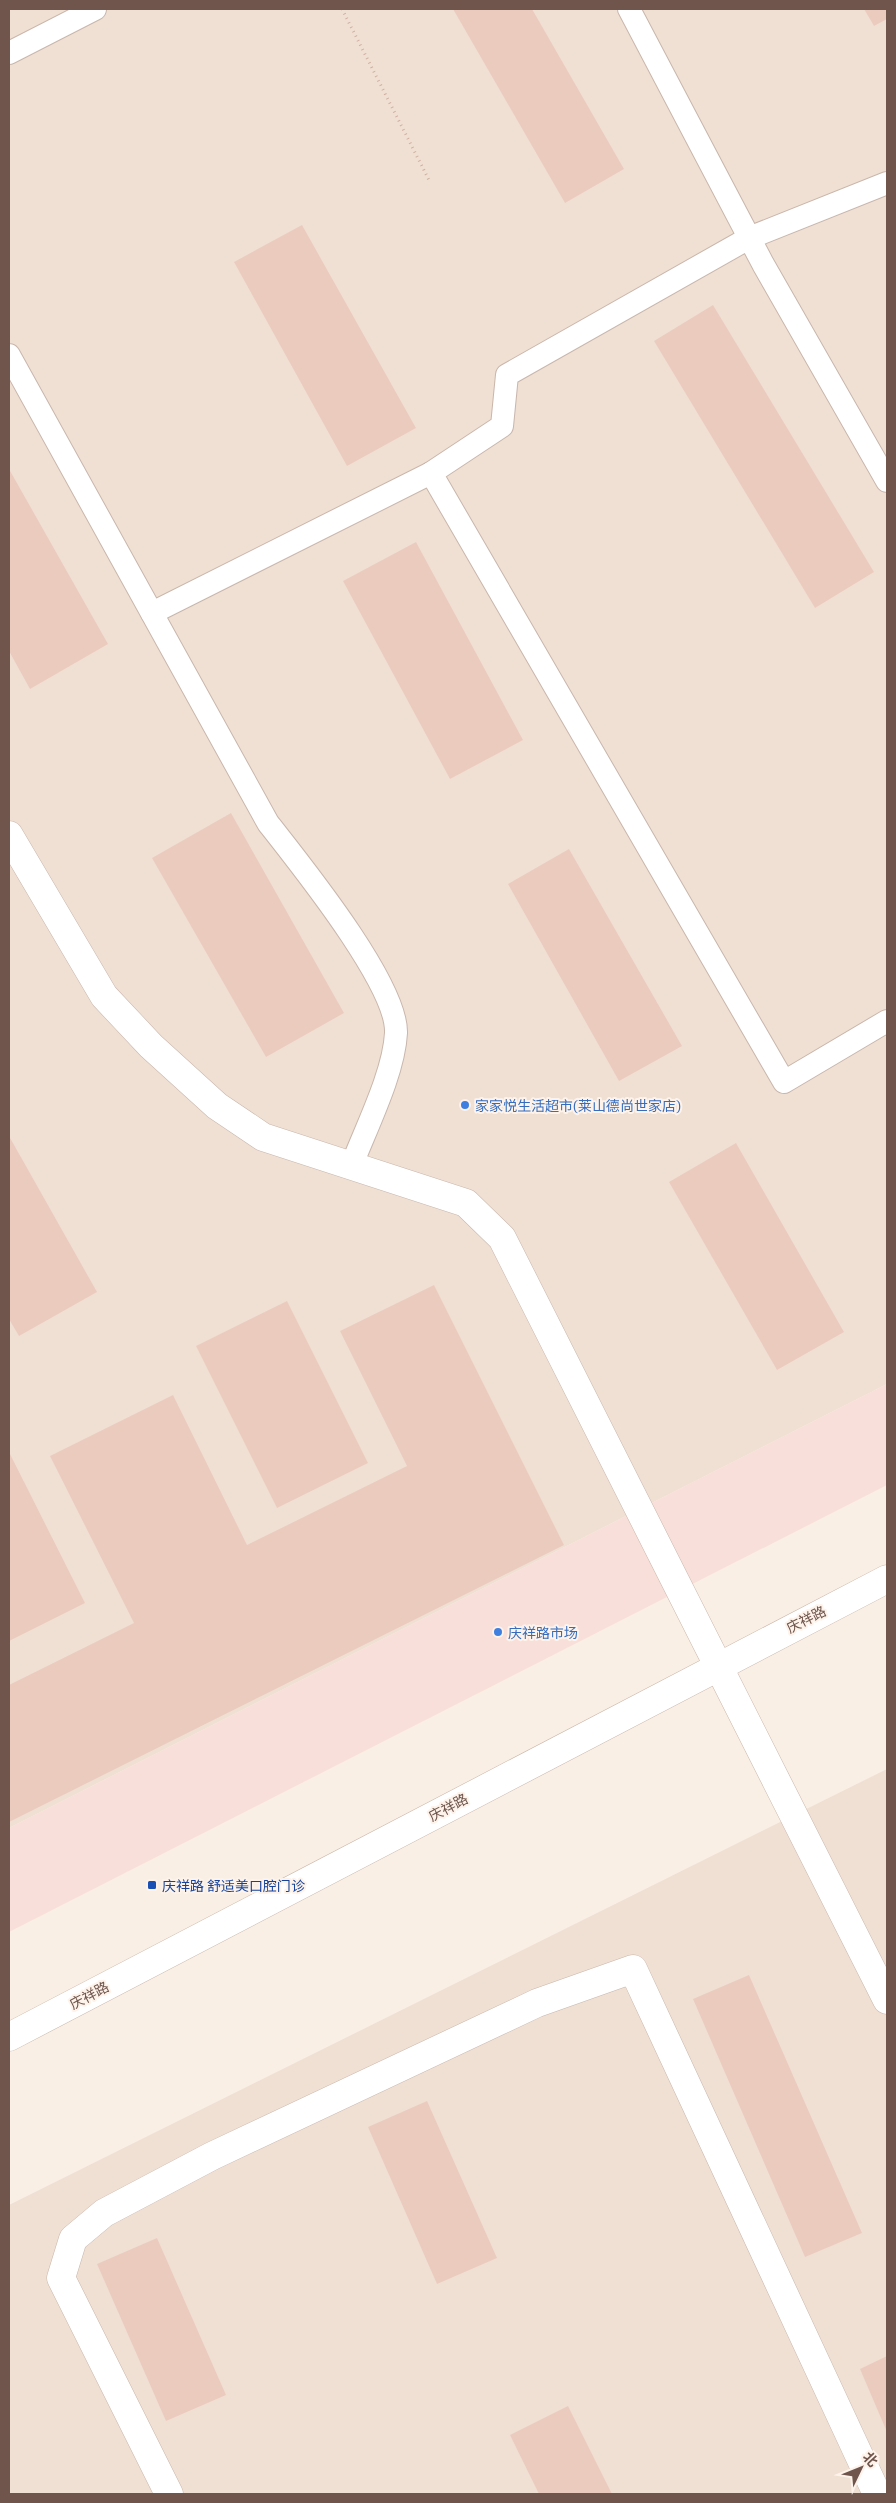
<svg xmlns="http://www.w3.org/2000/svg" width="896" height="2503" font-family="'Exo 2','Noto Sans SC',sans-serif">
  <style>
    .residential { fill: #f0e0d3 }
    .commercial { fill: #f9dfd9 }
    .building { fill: #eccbbf }
    .lines { fill: none; stroke-linecap: round; stroke-linejoin: round }
    .service-casing { stroke: #c9b6ac; stroke-width: 24 }
    .minor-casing { stroke: #c9b6ac; stroke-width: 29 }
    .path { stroke: #d1afa2; stroke-width: 3; stroke-dasharray: 1 4; stroke-linecap: butt }
    .service { stroke: #fff; stroke-width: 22 }
    .minor { stroke: #fff; stroke-width: 28 }
    .shop-dot { fill: #3f7fe0; stroke: #fdf3ea; stroke-width: 2 }
    .transit-dot { fill: #1a4fb4; stroke: #fdf3ea; stroke-width: 2 }
    .labels { text-anchor: middle; dominant-baseline: central; stroke-width: 4; stroke-linejoin: round; paint-order: stroke }
    .shop-label { font-size: 14px; fill: #366cbe; stroke: #fdf3ea; text-anchor: start }
    .street-label { font-size: 14px; fill: #6f554c; stroke: #fdf3ea }
    .transit-label { font-size: 14px; fill: #164399; stroke: #fdf3ea; text-anchor: start }
  </style>
  <rect width="100%" height="100%" fill="#faefe4"/>
  <g class="residential">
    <path d="M9 9H887V1384L9 1828Z"/>
    <path d="M887 1769V2494H9V2205Z"/>
  </g>
  <path class="commercial" d="M887 1384V1485L9 1932V1828Z"/>
  <g class="building">
    <path d="M453 9H532L624 169 565 203Z"/>
    <path d="M864 9H887V19L874 26Z"/>
    <path d="M302 225 416 428 347 466 234 262Z"/>
    <path d="M713 305 874 572 815 608 654 341Z"/>
    <path d="M9 469 108 644 30 689 9 651Z"/>
    <path d="M416 542 523 740 450 779 343 581Z"/>
    <path d="M231 813 344 1013 266 1057 152 858Z"/>
    <path d="M569 849 682 1046 619 1081 508 884Z"/>
    <path d="M9 1136 97 1292 19 1336 9 1319Z"/>
    <path d="M736 1143 844 1332 777 1370 669 1182Z"/>
    <path d="M434 1285 564 1545 9 1822V1685L134 1623 50 1456 173 1395 247 1545 407 1466 340 1331Z"/>
    <path d="M287 1301 368 1463 277 1508 196 1346Z"/>
    <path d="M9 1452 85 1603 9 1641Z"/>
    <path d="M749 1975 862 2233 805 2257 693 1999Z"/>
    <path d="M427 2101 497 2258 437 2284 368 2127Z"/>
    <path d="M157 2238 226 2395 166 2421 97 2264Z"/>
    <path d="M887 2356V2432L860 2369Z"/>
    <path d="M568 2406 612 2494H539L510 2435Z"/>
  </g>
  <g class="lines">
    <defs>
      <g id="service">
        <path d="M629 9 763 264 887 481"/>
        <path d="M9 53 95 9"/>
        <path d="M9 355 268 823C300 864 398 985 396 1033 394 1073 366 1128 351 1167"/>
        <path d="M431 473 784 1082 887 1021"/>
        <path d="M152 613 431 473 502 426 507 375 749 238 887 183"/>
      </g>
      <g id="minor">
        <path d="M9 835 104 996 151 1046 217 1106 263 1137 466 1203 502 1238 887 2000"/>
        <path d="M9 2037 887 1579"/>
        <path d="M169 2494 61 2278 73 2239 104 2213 212 2156 537 2003 633 1969 877 2494"/>
      </g>
    </defs>
    <use href="#service" class="service-casing"/>
    <use href="#minor" class="minor-casing"/>
    <path class="path" d="M342 9 430 182"/>
    <use href="#service" class="service"/>
    <use href="#minor" class="minor"/>
  </g>
  <g class="shop-dot">
    <circle cx="465" cy="1105" r="5"/>
    <circle cx="498" cy="1632" r="5"/>
  </g>
  <rect class="transit-dot" x="147" y="1880" width="10" height="10" rx="2.5"/>
  <g class="labels">
    <g class="shop-label">
      <text x="475" y="1105">家家悦生活超市(莱山德尚世家店)</text>
      <text x="508" y="1632">庆祥路市场</text>
    </g>
    <g class="street-label">
      <text transform="translate(806 1619) rotate(-27)">庆祥路</text>
      <text transform="translate(448 1807) rotate(-28)">庆祥路</text>
      <text transform="translate(89 1995) rotate(-28)">庆祥路</text>
    </g>
    <g class="transit-label">
      <text x="162" y="1885">庆祥路 舒适美口腔门诊</text>
    </g>
  </g>
  <rect width="896" height="2503" fill="none" stroke="#6f554c" stroke-width="20"/>
  <g transform="translate(861 2468) rotate(47)" stroke="#fdf3ea" stroke-width="4" paint-order="stroke">
  <path d="M0-4L9 19L0 12L-9 19Z" fill="#6f554c"/>
  <text y="-8" font-size="14" font-weight="bold" text-anchor="middle" fill="#6f554c">北</text>
  </g>
</svg>
